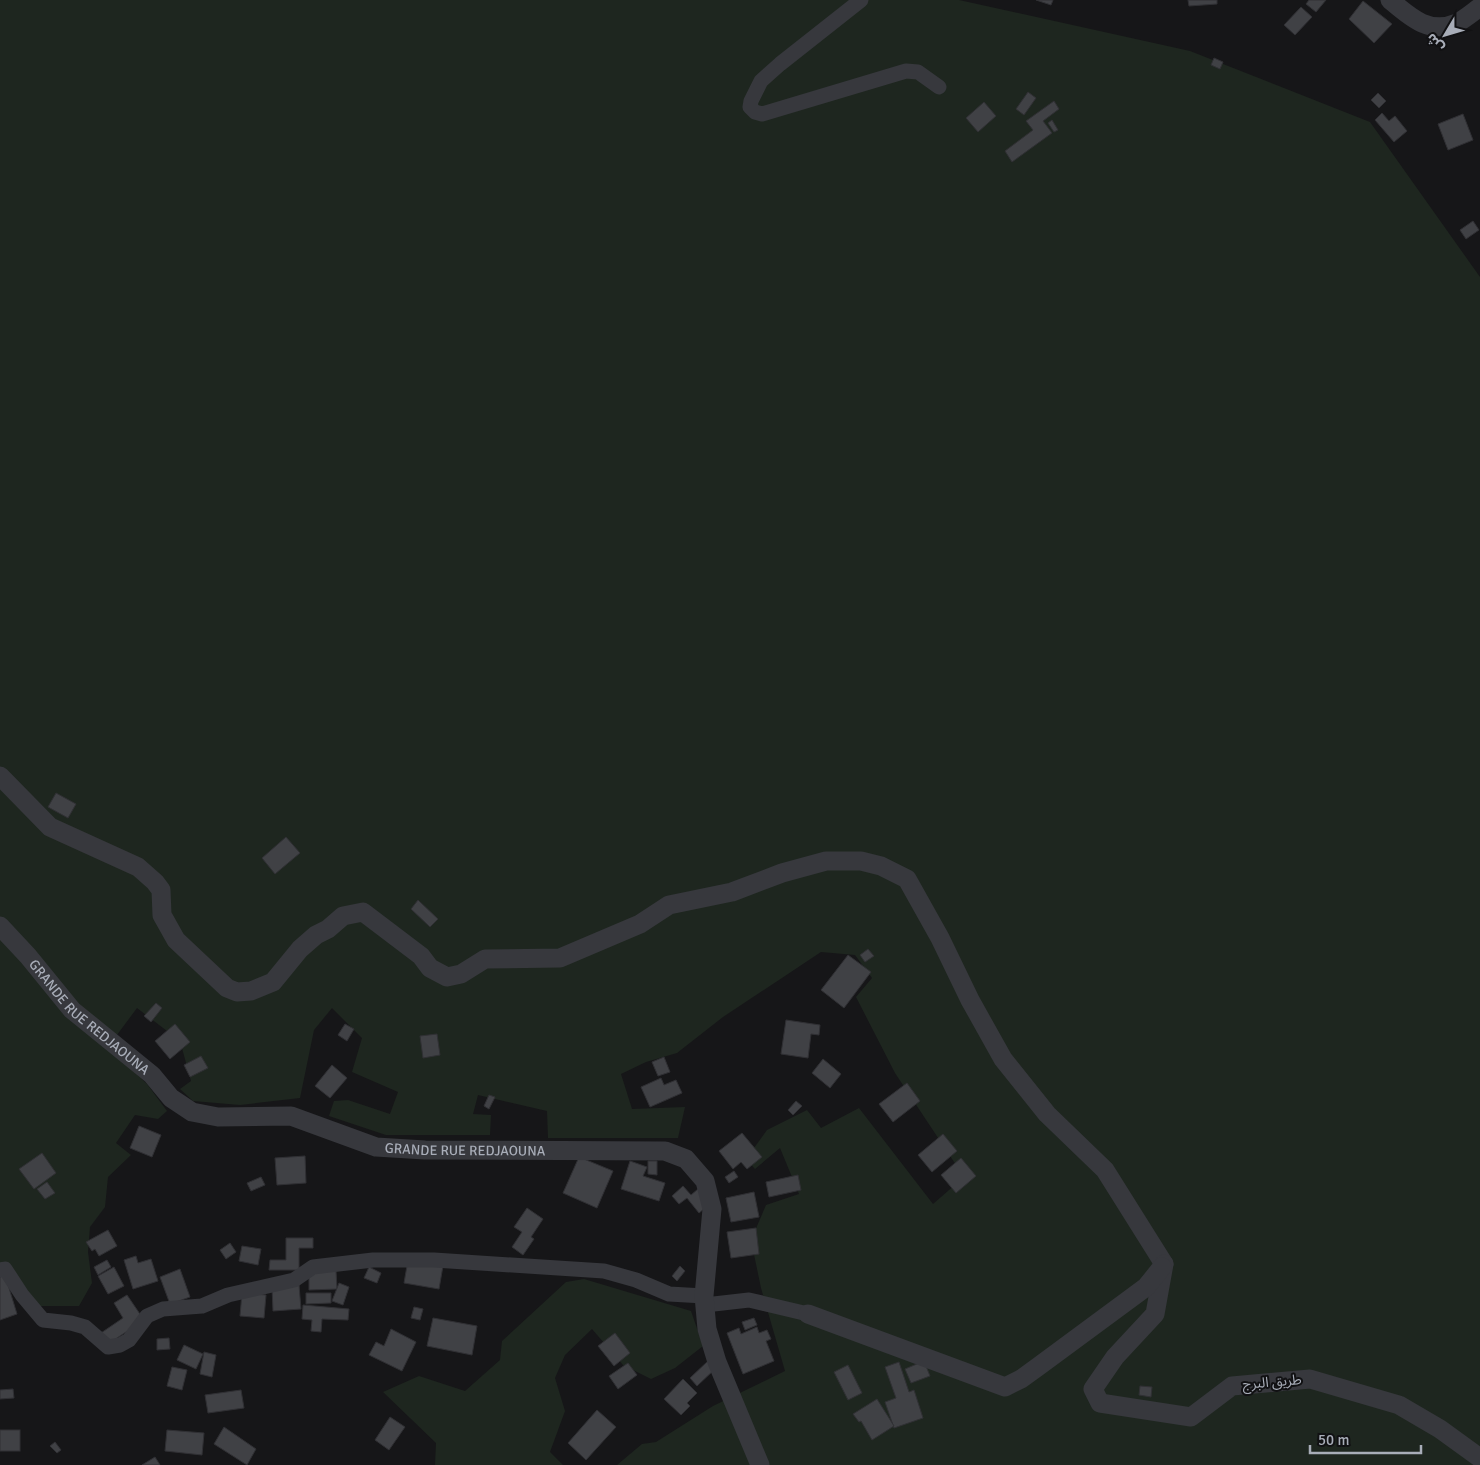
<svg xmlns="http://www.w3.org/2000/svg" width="1480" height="1465" font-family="Signika,'Noto Sans Arabic',sans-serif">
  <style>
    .green { fill: #1e261f }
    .building { fill: #404145; stroke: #303034 }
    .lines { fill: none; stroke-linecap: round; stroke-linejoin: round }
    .minor { stroke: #37383d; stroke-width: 15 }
    .tertiary { stroke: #37383d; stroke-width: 19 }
    .labels { text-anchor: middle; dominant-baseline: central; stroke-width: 4; stroke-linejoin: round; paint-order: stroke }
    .street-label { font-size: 14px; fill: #a8adb8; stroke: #111113 }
  </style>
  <rect width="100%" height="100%" fill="#161618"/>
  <g class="green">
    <path d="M0 0H959L1190 51 1370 122 1480 277V1465H617L642 1444 656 1442 713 1406 785 1371 761 1288 751 1240 766 1205 799 1194 780 1148 755 1169 746 1159 767 1130 807 1110 821 1128 859 1108 933 1204 964 1177 895 1073 856 997 872 978 855 955 821 952 723 1017 677 1053 646 1062 621 1074 632 1109 685 1107 678 1138H548L547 1111 478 1095 473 1114 491 1115 490 1135H386L329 1116 334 1101 348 1100 390 1114 398 1092 352 1072 362 1038 332 1008 314 1030 300 1098 240 1105 193 1101 180 1089 191 1081 180 1041 137 1008 108 1047 147 1084 167 1111 158 1119 135 1115 116 1143 131 1155 108 1177 105 1207 90 1227 88 1252 92 1283 79 1306H34L0 1272Z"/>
    <path d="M584 1279 691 1311 703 1346 675 1368 651 1379 623 1365 592 1329 565 1355 555 1378 565 1411 550 1452 563 1465H435L436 1443 383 1392 419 1376 465 1391 500 1360 502 1341 566 1282Z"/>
  </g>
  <g class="building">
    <path d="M1036 0H1053L1051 5Z"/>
    <path d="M1188 0H1217V4L1189 6Z"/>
    <path d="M1309 0H1326L1316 12 1306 4Z"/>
    <path d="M1363 1 1392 24 1374 43 1349 19Z"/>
    <path d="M1301 7 1312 17 1295 35 1284 25Z"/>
    <path d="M1214 58 1223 62 1220 69 1211 65Z"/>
    <path d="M1028 92 1036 98 1024 115 1016 109Z"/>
    <path d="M1378 93 1386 101 1379 108 1371 100Z"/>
    <path d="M1054 101 1059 109 1043 121 1052 133 1012 162 1005 151 1033 130 1026 121Z"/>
    <path d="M984 102 996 116 978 132 966 118Z"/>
    <path d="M1382 113 1389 121 1395 116 1407 131 1394 142 1375 120Z"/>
    <path d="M1463 114 1473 140 1448 150 1438 124Z"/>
    <path d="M1052 120 1058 130 1054 132 1048 123Z"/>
    <path d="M1473 221 1479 230 1466 239 1460 230Z"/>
    <path d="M56 793 76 804 68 818 48 807Z"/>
    <path d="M286 837 300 853 275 874 262 858Z"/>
    <path d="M418 900 438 919 430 927 411 909Z"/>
    <path d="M868 949 874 956 865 962 860 955Z"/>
    <path d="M848 955 871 972 844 1008 821 990Z"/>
    <path d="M156 1003 162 1008 151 1022 144 1016Z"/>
    <path d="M786 1020 820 1025 819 1035 811 1034 808 1058 781 1054Z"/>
    <path d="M175 1024 190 1042 170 1059 155 1041Z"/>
    <path d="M345 1024 354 1029 347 1041 338 1035Z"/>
    <path d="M437 1034 440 1055 423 1058 420 1036Z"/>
    <path d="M201 1056 208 1068 190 1077 184 1065Z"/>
    <path d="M664 1057 670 1072 658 1076 652 1062Z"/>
    <path d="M823 1059 841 1074 830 1088 812 1073Z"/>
    <path d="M332 1065 347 1078 330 1098 315 1086Z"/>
    <path d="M661 1078 664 1085 676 1080 682 1093 650 1107 641 1087Z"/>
    <path d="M907 1083 920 1101 893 1122 879 1104Z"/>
    <path d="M489 1095 495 1097 489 1109 484 1106Z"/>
    <path d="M796 1101 802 1106 793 1115 788 1110Z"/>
    <path d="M139 1126 161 1135 152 1157 130 1148Z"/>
    <path d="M742 1133 762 1157 747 1169 741 1162 733 1169 719 1151Z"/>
    <path d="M943 1134 957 1151 932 1172 918 1155Z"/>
    <path d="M42 1153 56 1173 34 1189 19 1169Z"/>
    <path d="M305 1156 306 1183 277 1185 275 1158Z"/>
    <path d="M579 1157 613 1171 597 1208 563 1193Z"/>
    <path d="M961 1158 976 1176 956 1193 941 1175Z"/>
    <path d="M630 1161 647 1167 643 1176 665 1183 659 1201 621 1189Z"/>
    <path d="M648 1161H657V1175L648 1174Z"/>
    <path d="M734 1171 738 1177 729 1183 725 1177Z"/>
    <path d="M798 1175 801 1190 769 1197 766 1182Z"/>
    <path d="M261 1177 265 1185 251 1191 247 1183Z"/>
    <path d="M47 1182 55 1193 45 1199 37 1189Z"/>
    <path d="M683 1186 691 1195 698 1189 711 1203 699 1213 687 1198 679 1204 672 1196Z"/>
    <path d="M754 1192 759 1217 731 1222 726 1198Z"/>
    <path d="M527 1208 543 1219 531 1237 534 1239 523 1255 512 1247 522 1232 514 1227Z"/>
    <path d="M756 1228 759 1254 731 1258 727 1232Z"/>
    <path d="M108 1230 117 1246 99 1256 95 1249 92 1251 86 1242Z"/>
    <path d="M286 1238H313V1248H299V1270H269L270 1260H286Z"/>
    <path d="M230 1243 236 1252 226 1259 220 1250Z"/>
    <path d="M242 1246 261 1249 258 1265 239 1261Z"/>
    <path d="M136 1256 138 1263 151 1259 158 1281 133 1289 124 1260Z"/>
    <path d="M107 1260 111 1267 98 1275 94 1267Z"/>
    <path d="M408 1260 443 1266 439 1289 404 1283Z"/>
    <path d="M680 1266 685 1271 677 1281 672 1276Z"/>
    <path d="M114 1267 124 1286 108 1294 98 1276Z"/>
    <path d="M369 1267 381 1273 377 1283 364 1278Z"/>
    <path d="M180 1269 190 1297 170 1304 160 1277Z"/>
    <path d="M336 1271 337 1289 309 1290V1272Z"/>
    <path d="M5 1275 17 1314 0 1320V1277Z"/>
    <path d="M339 1283 349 1287 343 1305 332 1301Z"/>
    <path d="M299 1285 301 1309 273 1311 272 1287Z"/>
    <path d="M242 1293 266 1295 264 1318 240 1316Z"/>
    <path d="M306 1293H331V1303L306 1304Z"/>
    <path d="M127 1295 144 1320 108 1344 101 1333 123 1318 114 1303Z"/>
    <path d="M303 1305 349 1309 348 1320 322 1319 321 1332 311 1331 312 1320 302 1319Z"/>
    <path d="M414 1307 423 1309 420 1320 411 1318Z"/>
    <path d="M433 1318 477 1326 472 1355 427 1346Z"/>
    <path d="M754 1318 757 1325 745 1330 742 1322Z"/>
    <path d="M757 1327 759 1333 767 1330 771 1339 766 1341 774 1361 743 1374 727 1333 739 1328 741 1334Z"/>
    <path d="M391 1329 416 1342 402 1371 369 1355 376 1342 384 1346Z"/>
    <path d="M615 1333 630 1353 614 1366 598 1346Z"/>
    <path d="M169 1338 170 1349 157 1350V1339Z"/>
    <path d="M184 1345 203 1354 196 1369 177 1360Z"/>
    <path d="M204 1352 216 1355 212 1377 200 1374Z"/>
    <path d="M708 1361 715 1369 697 1386 690 1378Z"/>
    <path d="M924 1361 930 1376 911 1383 905 1369Z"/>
    <path d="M899 1362 909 1392 914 1390 923 1418 894 1428 885 1402 896 1398 885 1367Z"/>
    <path d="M628 1363 637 1375 618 1389 609 1376Z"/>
    <path d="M848 1365 862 1393 848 1400 834 1372Z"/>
    <path d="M172 1367 187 1370 182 1390 167 1386Z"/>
    <path d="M683 1379 697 1393 687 1403 690 1406 681 1415 664 1399Z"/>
    <path d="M1140 1386 1152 1387 1151 1397 1139 1395Z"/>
    <path d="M13 1389 14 1398 0 1399V1390Z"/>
    <path d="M241 1390 244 1408 208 1413 205 1395Z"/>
    <path d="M877 1399 894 1426 872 1440 861 1421 859 1422 853 1414Z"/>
    <path d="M597 1410 616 1427 586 1460 568 1443Z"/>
    <path d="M390 1417 405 1427 389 1450 375 1440Z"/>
    <path d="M224 1427 256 1449 247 1465 214 1444Z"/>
    <rect x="0" y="1430" width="20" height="21"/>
    <path d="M167 1430 204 1433 202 1455 165 1451Z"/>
    <path d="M55 1442 61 1450 57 1453 50 1446Z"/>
    <path d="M155 1457 160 1465H142Z"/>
  </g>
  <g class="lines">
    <g class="minor">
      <path d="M861 0 780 64 761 81 751 101 750 107 755 112 762 114 906 71 918 72 939 87"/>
      <path d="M0 1270 5 1269 22 1295 43 1320 71 1323 85 1327 108 1347 120 1345 129 1340 147 1316 163 1309 202 1306 228 1295 294 1280 313 1267 373 1260H434L604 1271 636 1280 669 1294 704 1296"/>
      <path d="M705 1305 749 1300 808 1314"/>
    </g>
    <g class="tertiary">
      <path d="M1390 0C1410 17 1429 35 1457 23 1465 19 1473 12 1480 7"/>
      <path d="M0 776 50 827 138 867 155 882 161 890 162 915 176 940 227 988 237 992 251 991 273 982 300 949 316 935 328 929 343 916 363 912 421 956 430 968 447 977 461 974 485 959 560 958 640 924 669 905 732 892 782 873 826 861H861L881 866 907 879 940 938 970 1000 1003 1059 1047 1114 1105 1170 1164 1264"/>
      <path id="s1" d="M0 926 28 956 72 1010 152 1075 171 1098 192 1112 218 1117 291 1116 376 1147 425 1150 665 1151 686 1159 705 1181 712 1209 704 1296 707 1329 717 1362 760 1465"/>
      <path d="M1164 1264 1155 1314 1115 1357 1093 1389 1100 1403 1191 1417 1232 1386 1310 1379 1399 1405 1440 1429 1480 1458"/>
      <path d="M808 1314 1005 1387 1021 1379 1039 1366 1146 1287 1162 1267"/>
    </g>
  </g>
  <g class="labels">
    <g class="street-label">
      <text stroke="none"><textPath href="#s1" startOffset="128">GRANDE RUE REDJAOUNA</textPath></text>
      <text stroke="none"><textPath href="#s1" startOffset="548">GRANDE RUE REDJAOUNA</textPath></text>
      <text transform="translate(1272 1382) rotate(-5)">طريق البرج</text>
    </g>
  </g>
  <g transform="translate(1445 35) rotate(232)" stroke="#111113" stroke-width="4" paint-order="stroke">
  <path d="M0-4L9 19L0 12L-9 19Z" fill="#a8adb8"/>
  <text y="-8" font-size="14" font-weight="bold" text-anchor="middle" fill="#a8adb8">ش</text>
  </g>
  <path d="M1310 1445v8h111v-8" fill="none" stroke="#a8adb8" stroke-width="2.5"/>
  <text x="1318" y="1445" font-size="15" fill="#a8adb8" stroke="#111113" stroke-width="4" paint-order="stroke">50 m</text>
</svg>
